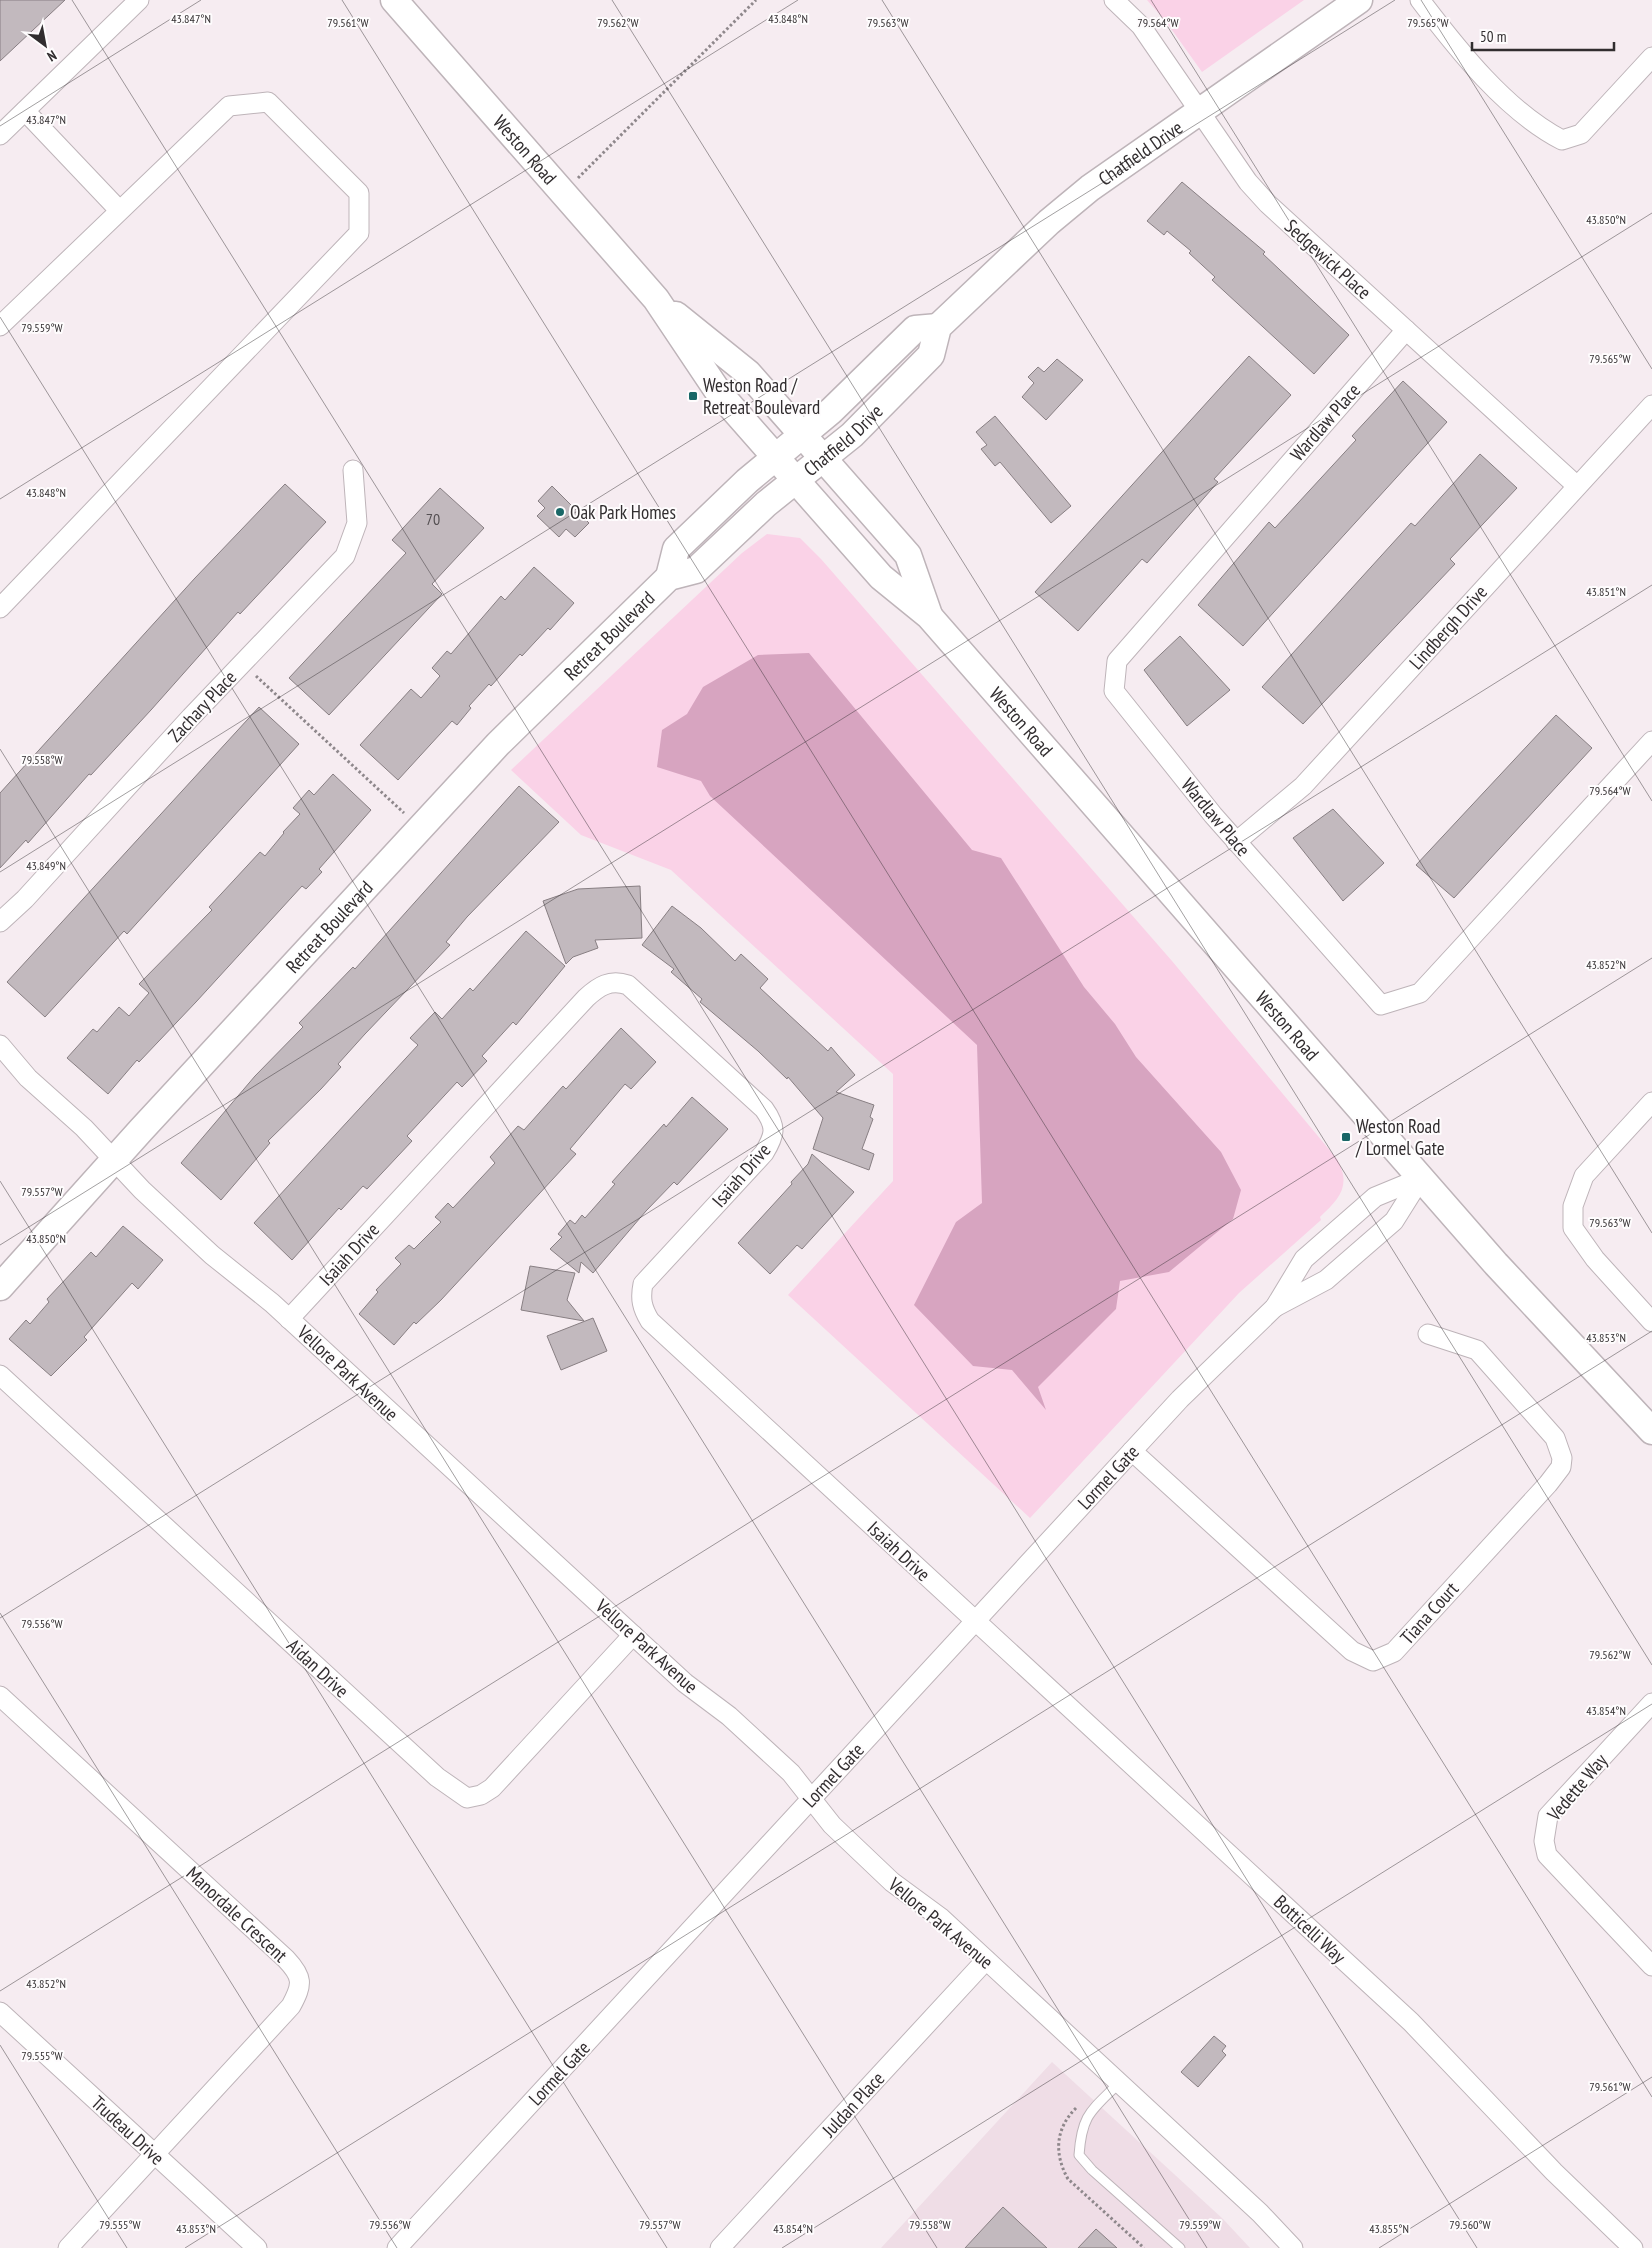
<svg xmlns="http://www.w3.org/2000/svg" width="1652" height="2248" font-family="'PT Sans Narrow',sans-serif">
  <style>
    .built { fill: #efdde6 }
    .green { fill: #fad2e7 }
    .water { fill: #d7a4c0 }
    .building { fill: #c2b9be; stroke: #887f83 }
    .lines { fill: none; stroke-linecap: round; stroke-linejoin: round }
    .lane-casing { stroke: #beb4b9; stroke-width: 11 }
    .street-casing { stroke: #beb4b9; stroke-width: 21 }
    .secondary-casing { stroke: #beb4b9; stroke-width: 29 }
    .path { stroke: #8e878b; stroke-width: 3; stroke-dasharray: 2.5 2.5; stroke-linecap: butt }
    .lane { stroke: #fff; stroke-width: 9 }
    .street { stroke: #fff; stroke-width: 19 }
    .secondary { stroke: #fff; stroke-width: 26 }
    .ticks { fill: none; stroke: #312d2f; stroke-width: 1; stroke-opacity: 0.45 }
    .poi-dot { fill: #196767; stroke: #fefcfd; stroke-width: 2 }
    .labels { text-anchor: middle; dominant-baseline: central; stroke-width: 4; stroke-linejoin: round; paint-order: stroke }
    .number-label { font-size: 16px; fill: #555053 }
    .street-label { font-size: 19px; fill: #312d2f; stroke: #fefcfd }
    .poi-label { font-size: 19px; fill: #312d2f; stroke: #fefcfd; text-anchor: start }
    .ticks-label { font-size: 12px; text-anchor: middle; fill: #312d2f; stroke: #fefcfd; stroke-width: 4; stroke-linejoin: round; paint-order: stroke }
  </style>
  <rect width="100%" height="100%" fill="#f6ecf1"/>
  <path class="built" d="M1052 2062 1223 2219 1250 2248H881Z"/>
  <g class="green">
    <path d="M1147 0H1304L1202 72 1167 23Z"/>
    <path d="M767 534 800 538 821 559 1172 961 1337 1159C1352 1186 1339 1199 1320 1217L1321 1220 1239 1293 1030 1518 788 1295 893 1181V1074L671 870 581 835 511 770 742 553Z"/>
  </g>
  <path class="water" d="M809 653 972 850 1001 858 1084 987 1115 1024 1136 1057 1221 1152 1241 1190 1233 1219 1169 1272 1120 1281 1116 1309 1038 1387 1046 1410 1012 1370 973 1366 914 1305 956 1222 982 1203 977 1045 710 796 701 781 657 767 662 730 687 714 703 687 758 655Z"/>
  <g class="building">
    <path d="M0 0H65L0 61Z"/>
    <path d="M1182 182 1265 252 1263 254 1349 335 1314 374 1212 280 1215 277 1189 253 1191 251 1167 231 1164 235 1147 221Z"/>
    <path d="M1249 356 1291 395 1214 479 1218 482 1147 563 1142 559 1078 631 1035 592Z"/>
    <path d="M1057 359 1083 380 1046 420 1022 397 1034 383 1028 377 1038 367 1044 372Z"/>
    <path d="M1403 381 1447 422 1243 646 1198 605 1269 522 1275 528 1356 440 1352 436Z"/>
    <path d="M995 416 1071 506 1051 523 1000 462 995 466 981 449 987 445 976 432Z"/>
    <path d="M1480 454 1517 488 1450 559 1455 564 1303 724 1262 687 1411 523 1415 526Z"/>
    <path d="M285 484 326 522 240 614 238 612 151 710 91 775 89 774 28 843 26 840 0 868V793L195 578Z"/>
    <path d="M552 486 589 523 575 537 566 529 559 537 537 516 545 508 538 501Z"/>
    <path d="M440 488 484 528 432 584 442 594 329 715 289 678 406 553 392 540Z"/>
    <path d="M534 567 574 603 550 630 548 628 522 656 520 654 491 686 489 684 469 706 471 708 457 725 452 721 398 780 360 745 411 689 421 698 440 676 432 668 447 651 451 654 501 596 505 600Z"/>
    <path d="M1180 636 1230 690 1187 726 1144 670Z"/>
    <path d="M259 707 299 744 127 934 124 931 45 1017 7 982Z"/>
    <path d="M1556 715 1592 748 1454 898 1416 865Z"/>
    <path d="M333 774 371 810 319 869 322 872 306 889 302 886 196 1002 139 1062 137 1060 108 1094 67 1058 93 1029 97 1032 119 1007 129 1016 149 993 139 984 212 910 209 907 260 852 265 856 284 833 283 832 300 814 293 808 309 790 314 795Z"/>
    <path d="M519 786 559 822 467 917 446 942 450 945 365 1034 338 1064 341 1067 321 1089 268 1141 270 1143 221 1200 181 1163 255 1076 303 1027 299 1023 353 967 355 969Z"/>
    <path d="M1333 809 1384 863 1343 901 1293 838Z"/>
    <path d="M640 886 642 938 595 940 598 948 573 957 566 964 543 901 578 889Z"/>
    <path d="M672 906 701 928 735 961 741 954 768 979 760 988 828 1051 831 1047 855 1075 836 1092 874 1105 870 1117 873 1119 862 1149 874 1154 869 1170 813 1149 823 1118 788 1077 787 1079 758 1051 700 1002 702 999 671 972 674 969 642 945Z"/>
    <path d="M526 931 565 966 516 1025 513 1022 482 1056 487 1061 462 1087 457 1082 407 1136 412 1141 367 1189 363 1186 341 1210 339 1208 292 1260 254 1223 418 1045 410 1038 435 1012 442 1019 470 988 473 991Z"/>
    <path d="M621 1028 656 1062 631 1089 625 1084 570 1149 576 1154 441 1300 416 1324 414 1322 394 1345 359 1314 378 1292 376 1290 401 1264 395 1258 409 1245 414 1249 441 1222 435 1217 448 1203 453 1208 495 1163 490 1157 518 1126 524 1130 563 1086 566 1089Z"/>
    <path d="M692 1097 728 1129 677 1185 674 1182 646 1211 593 1273 581 1262 579 1273 550 1249 562 1237 558 1234 570 1220 575 1224 582 1215 585 1218 615 1184 612 1182 664 1124 666 1127Z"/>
    <path d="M812 1154 854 1192 802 1249 797 1245 770 1274 738 1243 792 1184 791 1182 808 1164Z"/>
    <path d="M123 1226 163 1260 138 1289 132 1283 84 1337 87 1340 51 1376 9 1339 26 1320 30 1324 49 1302 47 1299 91 1252 96 1257Z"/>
    <path d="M530 1266 575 1273 567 1300 584 1321 521 1310Z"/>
    <path d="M593 1318 607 1351 561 1370 547 1336Z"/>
    <path d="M1214 2036 1226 2046 1222 2051 1226 2055 1198 2087 1181 2072Z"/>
    <path d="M1003 2207 1020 2223 1047 2248H965Z"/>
    <path d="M1096 2229 1117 2248H1078Z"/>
  </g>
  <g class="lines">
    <defs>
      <path id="lane" d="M1119 2083C1091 2111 1082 2114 1079 2155L1092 2170 1180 2248"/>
      <g id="street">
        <path d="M1114 0 1141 26 1248 182 1268 204 1577 486"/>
        <path d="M1420 0C1458 50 1506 111 1562 140L1581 134 1652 57"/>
        <path d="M25 111 119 210"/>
        <path d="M0 135 139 0"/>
        <path d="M0 326 229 106 268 102 359 193V233L0 608"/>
        <path d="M1406 330 1117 661 1114 691 1213 815 1381 1005 1420 993 1652 741"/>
        <path d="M1236 842 1303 786 1652 405"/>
        <path d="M0 922 25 899 191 717 345 556 357 523 353 470"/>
        <path d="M0 1045 28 1078 84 1128 142 1190 212 1255 272 1303 685 1683 729 1716 791 1773 832 1825 892 1882 941 1918 1260 2213 1293 2248"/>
        <path d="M1652 1102 1584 1176 1573 1206V1228L1595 1259 1652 1322"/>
        <path d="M1275 1307 1326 1280 1394 1221 1421 1178"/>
        <path d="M289 1319 586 998C599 986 610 979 628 985L764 1109C777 1127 775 1135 764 1153L643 1284C640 1299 642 1308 650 1321L1411 2022 1554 2172 1633 2248"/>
        <path d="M0 1375 437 1777 467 1798 481 1795 492 1788 633 1635"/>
        <path d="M1132 1451 1352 1651 1373 1661 1394 1652 1548 1484 1561 1467 1562 1458 1555 1438 1477 1350 1428 1334"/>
        <path d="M0 1696 286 1959C303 1977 303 1984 291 2006L68 2248"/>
        <path d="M1652 1703 1548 1816 1544 1841 1547 1855 1652 1966"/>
        <path d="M0 2012 257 2248"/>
        <path d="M397 2248 1180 1399 1275 1307 1304 1259 1375 1197 1421 1178"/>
        <path d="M720 2248 986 1960"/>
      </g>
      <g id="secondary">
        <path id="s1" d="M394 0 656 299 719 393 881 577 929 616 1496 1264 1652 1431"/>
        <path d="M676 315 748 373 908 555 929 615"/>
        <path d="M669 577 676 549 747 481 831 411 915 329 938 327"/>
        <path id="s2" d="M0 1287 141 1130 498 744 669 577 696 570 766 504 852 435 931 355 938 327 1049 222 1090 188 1359 0"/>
      </g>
    </defs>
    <use href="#lane" class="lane-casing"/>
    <use href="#street" class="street-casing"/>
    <use href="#secondary" class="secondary-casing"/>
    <g class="path">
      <path d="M578 178 756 0"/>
      <path d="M256 676 404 813"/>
      <path d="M1076 2108C1055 2129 1054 2154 1068 2179L1144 2248"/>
    </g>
    <use href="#lane" class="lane"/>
    <use href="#street" class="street"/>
    <use href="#secondary" class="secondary"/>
  </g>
  <path class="ticks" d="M72 0 1477 2248M342 0 1652 2097M612 0 1652 1665M882 0 1652 1233M1151 0 1652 801M1421 0 1652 369M0 126 201 0M0 317 1207 2248M0 499 798 0M0 749 937 2248M0 872 1395 0M0 1181 667 2248M0 1245 1652 213M0 1613 397 2248M0 1618 1652 585M0 1991 1652 958M0 2045 127 2248M185 2248 1652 1331M782 2248 1652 1704M1379 2248 1652 2077"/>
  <g class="poi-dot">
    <rect x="688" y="391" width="10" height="10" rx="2.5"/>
    <circle cx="560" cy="512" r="5"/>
    <rect x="1341" y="1132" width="10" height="10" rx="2.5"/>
  </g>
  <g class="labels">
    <g class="number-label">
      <text x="433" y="519">70</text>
    </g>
    <g class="street-label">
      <text stroke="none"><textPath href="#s1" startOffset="199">Weston Road</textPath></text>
      <text stroke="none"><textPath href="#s2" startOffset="1619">Chatfield Drive</textPath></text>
      <text transform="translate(1328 259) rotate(42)">Sedgewick Place</text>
      <text transform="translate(1325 422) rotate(-49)">Wardlaw Place</text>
      <text stroke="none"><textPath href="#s2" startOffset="1200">Chatfield Drive</textPath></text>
      <text transform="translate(1448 627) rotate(-48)">Lindbergh Drive</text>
      <text stroke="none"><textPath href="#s2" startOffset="892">Retreat Boulevard</textPath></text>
      <text transform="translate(202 706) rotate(-47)">Zachary Place</text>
      <text stroke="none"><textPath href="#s1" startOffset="958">Weston Road</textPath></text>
      <text transform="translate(1216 817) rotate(50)">Wardlaw Place</text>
      <text stroke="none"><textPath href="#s2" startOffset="488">Retreat Boulevard</textPath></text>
      <text stroke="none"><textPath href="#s1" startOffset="1362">Weston Road</textPath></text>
      <text transform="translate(741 1175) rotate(-49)">Isaiah Drive</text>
      <text transform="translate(349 1254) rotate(-47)">Isaiah Drive</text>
      <text transform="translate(348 1373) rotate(43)">Vellore Park Avenue</text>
      <text transform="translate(1108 1477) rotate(-47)">Lormel Gate</text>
      <text transform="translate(899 1551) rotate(43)">Isaiah Drive</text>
      <text transform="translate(1429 1613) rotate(-48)">Tiana Court</text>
      <text transform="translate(647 1646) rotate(42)">Vellore Park Avenue</text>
      <text transform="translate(318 1668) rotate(43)">Aidan Drive</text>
      <text transform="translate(833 1775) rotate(-47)">Lormel Gate</text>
      <text transform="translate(1577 1787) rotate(-50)">Vedette Way</text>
      <text transform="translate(237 1914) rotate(43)">Manordale Crescent</text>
      <text transform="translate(941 1923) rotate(40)">Vellore Park Avenue</text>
      <text transform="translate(1310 1929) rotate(43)">Botticelli Way</text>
      <text transform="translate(559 2073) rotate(-47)">Lormel Gate</text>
      <text transform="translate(853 2104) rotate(-47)">Juldan Place</text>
      <text transform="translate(128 2130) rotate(43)">Trudeau Drive</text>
    </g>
    <g class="poi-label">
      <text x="703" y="385">Weston Road /<tspan x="703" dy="22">Retreat Boulevard</tspan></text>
      <text x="570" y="512">Oak Park Homes</text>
      <text x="1356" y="1126">Weston Road<tspan x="1356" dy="22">/ Lormel Gate</tspan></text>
    </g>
  </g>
  <g class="ticks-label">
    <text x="788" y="23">43.848°N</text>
    <text x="191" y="23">43.847°N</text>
    <text x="348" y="27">79.561°W</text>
    <text x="618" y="27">79.562°W</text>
    <text x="888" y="27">79.563°W</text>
    <text x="1158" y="27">79.564°W</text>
    <text x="1428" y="27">79.565°W</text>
    <text x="46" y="124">43.847°N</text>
    <text x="1606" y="224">43.850°N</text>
    <text x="42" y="332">79.559°W</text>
    <text x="1610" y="363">79.565°W</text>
    <text x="46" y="497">43.848°N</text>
    <text x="1606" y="596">43.851°N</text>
    <text x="42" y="764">79.558°W</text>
    <text x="1610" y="795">79.564°W</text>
    <text x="46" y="870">43.849°N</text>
    <text x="1606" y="969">43.852°N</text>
    <text x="42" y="1196">79.557°W</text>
    <text x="1610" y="1227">79.563°W</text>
    <text x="46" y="1243">43.850°N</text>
    <text x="1606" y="1342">43.853°N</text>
    <text x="42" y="1628">79.556°W</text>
    <text x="1610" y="1659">79.562°W</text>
    <text x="1606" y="1715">43.854°N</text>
    <text x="46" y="1988">43.852°N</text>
    <text x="42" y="2060">79.555°W</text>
    <text x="1610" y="2091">79.561°W</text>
    <text x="120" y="2229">79.555°W</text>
    <text x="390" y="2229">79.556°W</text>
    <text x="660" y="2229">79.557°W</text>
    <text x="930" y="2229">79.558°W</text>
    <text x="1200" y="2229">79.559°W</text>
    <text x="1470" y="2229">79.560°W</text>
    <text x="196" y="2233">43.853°N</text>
    <text x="793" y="2233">43.854°N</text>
    <text x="1389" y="2233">43.855°N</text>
  </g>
  <g transform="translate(45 45) rotate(148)" stroke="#fefcfd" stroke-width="4" paint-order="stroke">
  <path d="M0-4L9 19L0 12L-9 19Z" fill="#312d2f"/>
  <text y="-8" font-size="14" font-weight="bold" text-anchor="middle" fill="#312d2f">N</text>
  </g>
  <path d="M1472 42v8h142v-8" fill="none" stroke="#312d2f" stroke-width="2.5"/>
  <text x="1480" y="42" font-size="15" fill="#312d2f" stroke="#fefcfd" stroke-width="4" paint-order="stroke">50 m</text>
</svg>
